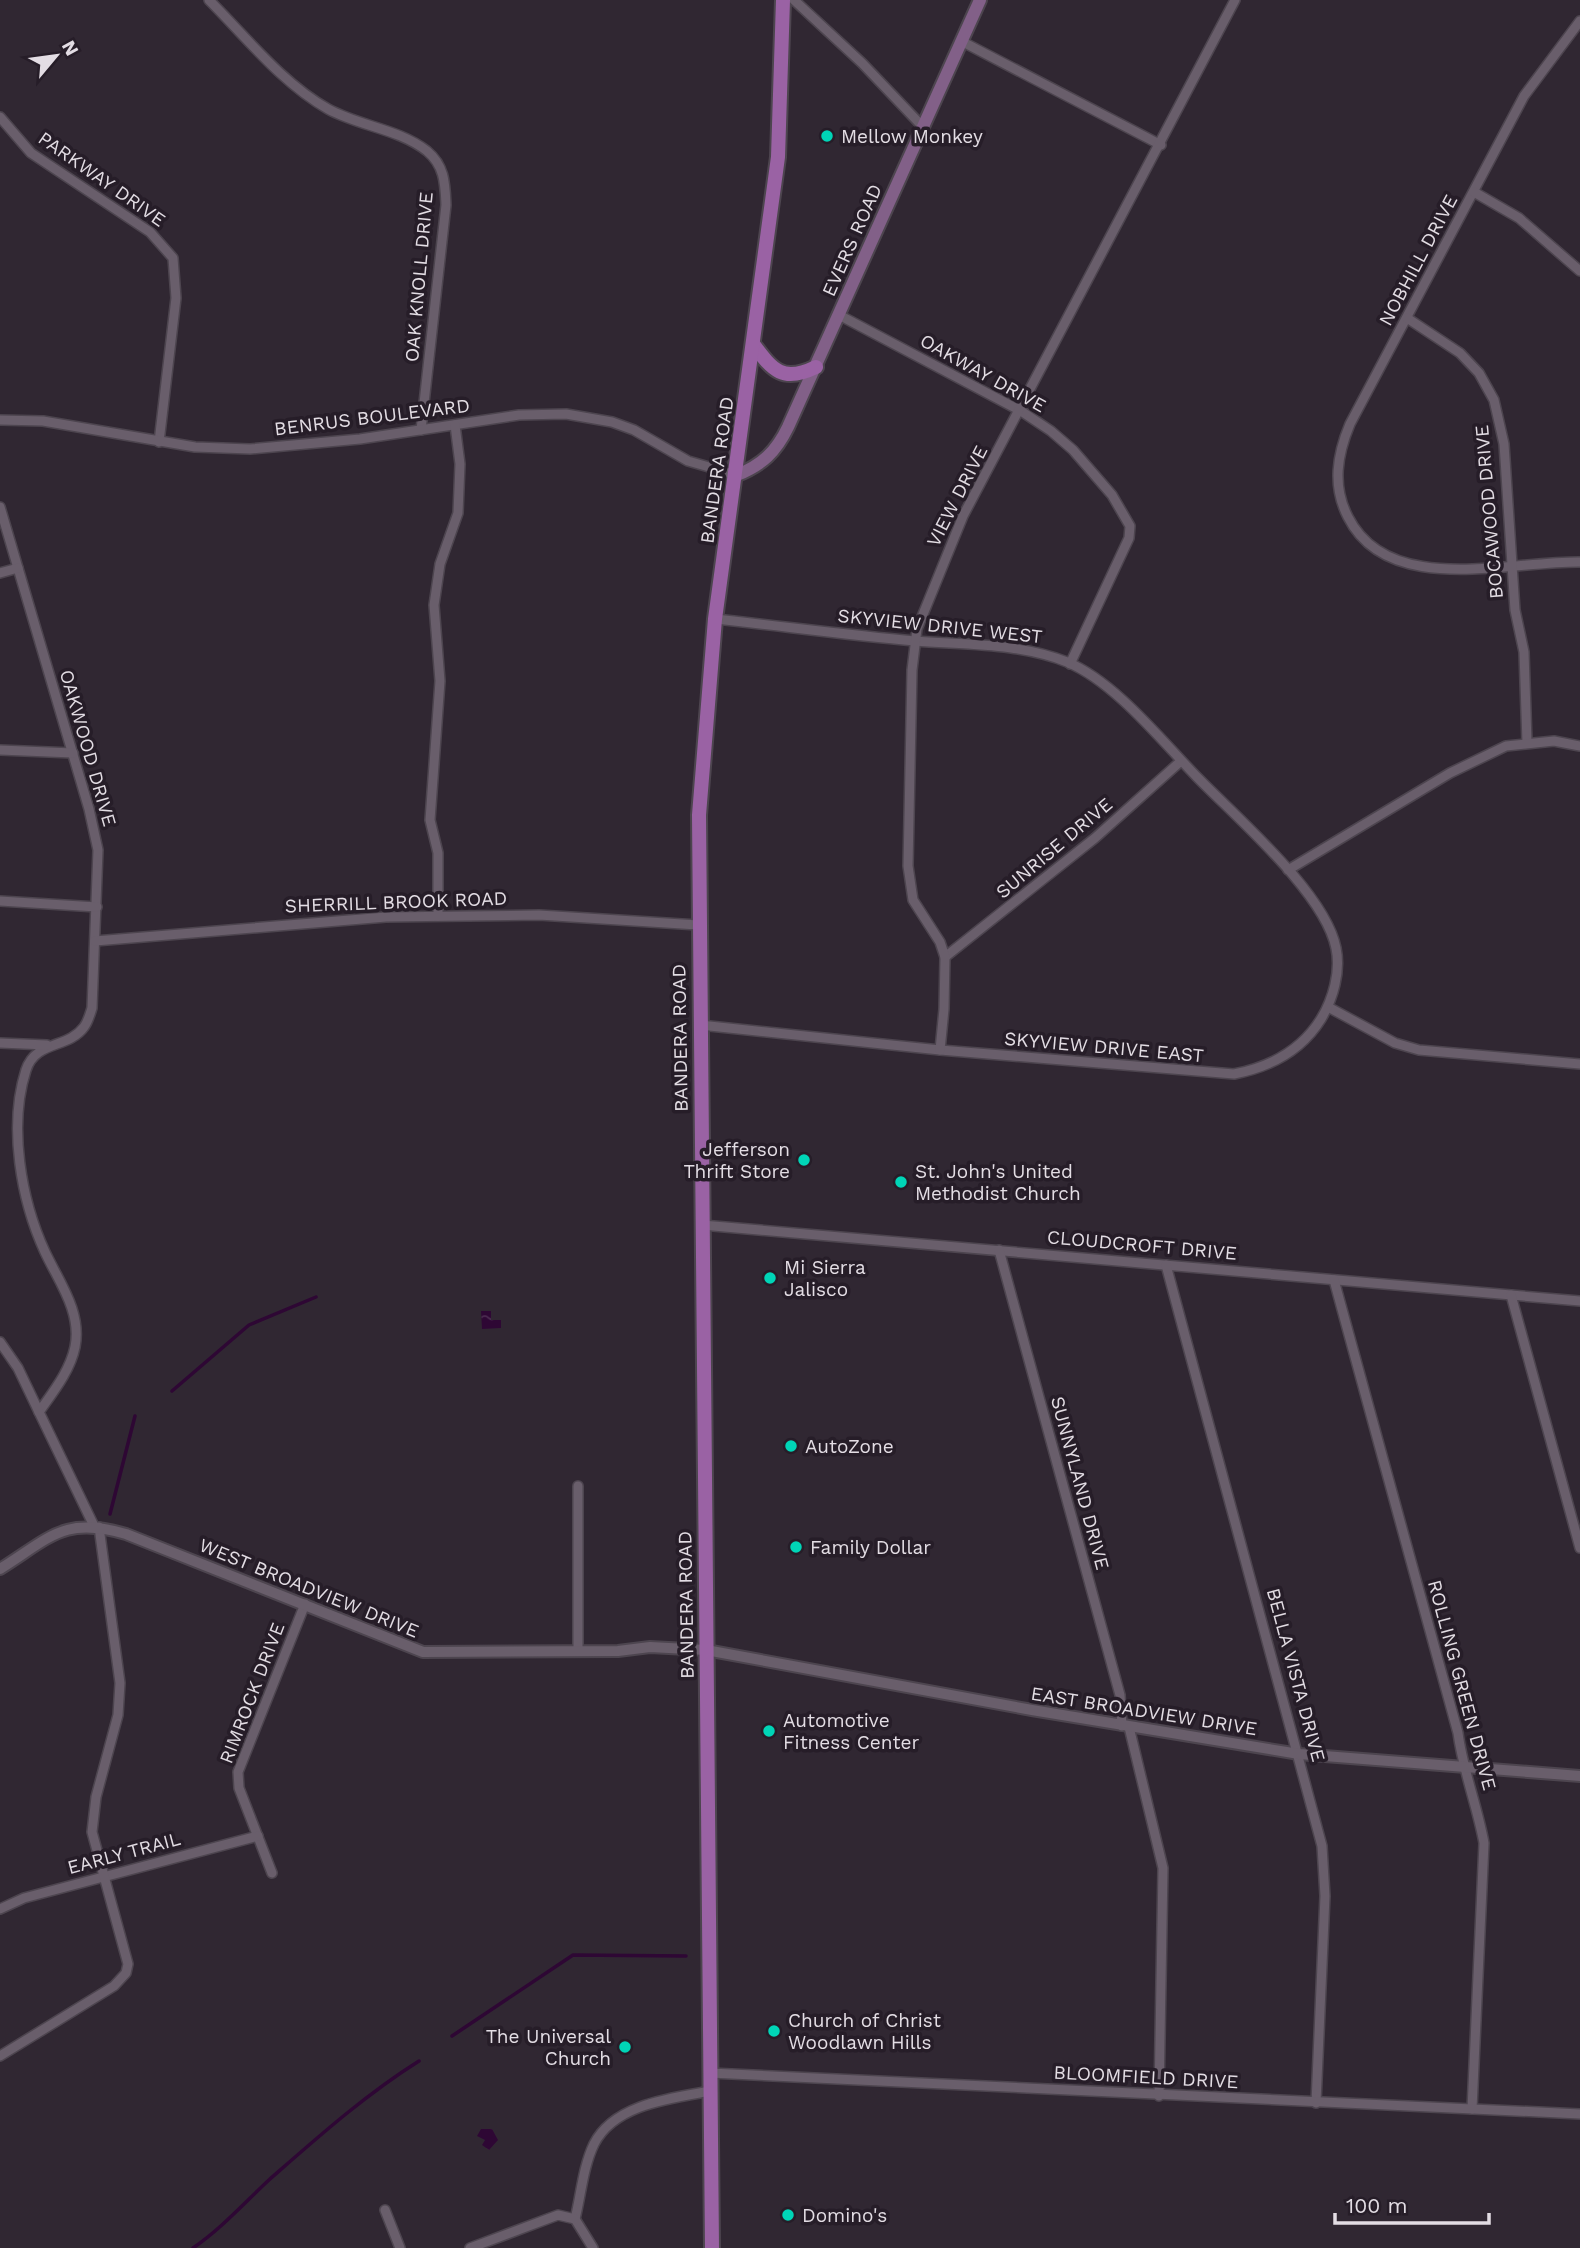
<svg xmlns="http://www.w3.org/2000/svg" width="1580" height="2248" font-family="'Work Sans',sans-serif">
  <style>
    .water { fill: url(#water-ripples) }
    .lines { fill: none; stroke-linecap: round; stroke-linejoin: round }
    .stream { stroke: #2e0734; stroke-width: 3.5 }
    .minor-casing { stroke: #4d454f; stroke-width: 12 }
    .tertiary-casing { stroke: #4d454f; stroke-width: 14 }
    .secondary-casing { stroke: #4d454f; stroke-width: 16 }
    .primary-casing { stroke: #4d454f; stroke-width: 18 }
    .minor { stroke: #695e6b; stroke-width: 9 }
    .tertiary { stroke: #695e6b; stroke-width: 10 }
    .secondary { stroke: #826088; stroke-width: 12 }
    .primary { stroke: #9a62a4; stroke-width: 14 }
    .poi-dot { fill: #00d5b7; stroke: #261d28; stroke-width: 2.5 }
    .labels { text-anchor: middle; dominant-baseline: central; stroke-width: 7; stroke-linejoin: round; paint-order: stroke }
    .poi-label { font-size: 19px; fill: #e3dde4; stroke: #261d28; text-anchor: start }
    .street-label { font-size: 19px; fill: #e3dde4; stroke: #261d28 }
  </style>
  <defs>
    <pattern id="water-ripples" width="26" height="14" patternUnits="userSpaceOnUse" patternTransform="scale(1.75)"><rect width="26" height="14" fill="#2e0734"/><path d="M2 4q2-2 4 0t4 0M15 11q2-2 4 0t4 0" fill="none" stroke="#4c2b51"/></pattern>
  </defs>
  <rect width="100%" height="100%" fill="#302732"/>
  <g class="water">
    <path d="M481 1311H491V1320H501V1328L482 1329Z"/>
    <path d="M481 2129H492L498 2140 489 2150 482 2145 485 2140 477 2136Z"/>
  </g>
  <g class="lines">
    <g class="stream">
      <path d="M172 1391 249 1325 316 1297"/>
      <path d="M110 1514 135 1416"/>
      <path d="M452 2036 573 1955 686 1956"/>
      <path d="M193 2248C222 2228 244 2203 270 2179 318 2137 365 2095 419 2061"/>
    </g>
    <defs>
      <g id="minor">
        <path d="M209 0C246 37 282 83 328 109 359 126 399 129 427 151 445 166 445 184 446 205L421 430"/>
        <path d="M794 0 862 63 923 127"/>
        <path d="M1580 21 1524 96 1350 424C1337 455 1332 486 1348 517 1388 597 1508 561 1580 562"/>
        <path d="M961 41 1161 145"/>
        <path d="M0 117 31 153 150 232 173 258 176 298 159 442"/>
        <path d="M1474 192 1519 218 1580 271"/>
        <path d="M839 315 1021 411 1051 431 1073 450 1112 495 1130 526 1129 538 1070 664"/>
        <path d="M1407 318 1460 353 1479 373 1494 400 1504 444 1515 610 1524 652 1527 743"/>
        <path d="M0 420 43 421 195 447 250 449 360 439 519 415 566 414 612 422 634 430 688 461 737 475"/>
        <path d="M0 507 89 809 98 850 92 1008C90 1014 88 1022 84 1027 68 1049 36 1040 26 1070 8 1126 21 1200 45 1252 59 1282 82 1312 75 1347 70 1371 53 1392 39 1412L94 1526"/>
        <path d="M0 573 18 568"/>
        <path d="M0 750 73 753"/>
        <path d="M1288 870 1450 773 1506 746 1554 741 1580 746"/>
        <path d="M0 901 97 907"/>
        <path d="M438 916V853L430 820 440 681 434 605 440 564 458 513 460 464 455 425"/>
        <path d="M95 941 386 917 539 915 698 925"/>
        <path d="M945 957 1095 838 1181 761"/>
        <path d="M1328 1007 1395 1043 1419 1050 1580 1064"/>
        <path d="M700 1025 940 1050 1234 1074C1270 1067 1301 1051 1321 1019 1333 999 1341 972 1336 948 1325 893 1237 818 1197 777 1161 740 1115 682 1067 662 1020 643 965 645 915 641 848 635 781 626 715 619"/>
        <path d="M0 1043 47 1045"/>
        <path d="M940 1050 944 1009 945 957 940 942 913 900 908 866 912 670 917 629 963 516 1235 0"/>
        <path d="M702 1225 1580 1301"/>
        <path d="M999 1250 1120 1695 1122 1726"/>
        <path d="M1166 1265 1322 1846 1325 1896 1316 2103"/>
        <path d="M1334 1280 1458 1733C1463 1771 1477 1805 1484 1843L1472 2109"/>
        <path d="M1511 1295 1580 1548"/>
        <path d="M0 1342 18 1368 39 1412"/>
        <path d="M578 1486V1651"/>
        <path d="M1129 1727 1163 1868 1159 2096"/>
        <path d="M272 1873 239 1788 238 1772 305 1604"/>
        <path d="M0 1909 24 1898 258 1836"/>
        <path d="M0 2056 114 1986 126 1973 128 1964 92 1832 96 1797 118 1715 120 1683 99 1527"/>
        <path d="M710 2073 1580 2114"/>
        <path d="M385 2210 400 2248"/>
        <path d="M575 2219C581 2195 583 2167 594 2144 614 2104 672 2098 711 2091"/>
        <path d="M470 2248 558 2215 575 2219 593 2248"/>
      </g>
      <path id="tertiary" d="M0 1569C51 1537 64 1516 126 1534L423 1652 618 1651 650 1647 706 1650 1032 1710 1299 1754 1580 1776"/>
      <path id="secondary" d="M737 475C762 465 776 452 788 427L980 0"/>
      <g id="primary">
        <path d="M753 344C773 371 783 383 816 367"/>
        <path d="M712 2248 699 815 715 619 778 157 783 0"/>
      </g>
    </defs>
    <use href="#minor" class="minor-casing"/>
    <use href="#tertiary" class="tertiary-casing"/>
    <use href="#secondary" class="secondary-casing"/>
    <use href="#primary" class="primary-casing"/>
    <use href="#minor" class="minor"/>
    <use href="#tertiary" class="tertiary"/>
    <use href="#secondary" class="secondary"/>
    <use href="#primary" class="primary"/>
  </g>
  <g class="poi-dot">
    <circle cx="827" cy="136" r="7"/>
    <circle cx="804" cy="1160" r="7"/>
    <circle cx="901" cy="1182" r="7"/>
    <circle cx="770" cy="1278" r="7"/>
    <circle cx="791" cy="1446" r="7"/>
    <circle cx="796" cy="1547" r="7"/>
    <circle cx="769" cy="1731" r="7"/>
    <circle cx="774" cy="2031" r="7"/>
    <circle cx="625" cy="2047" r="7"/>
    <circle cx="788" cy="2215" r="7"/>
  </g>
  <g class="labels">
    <g class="poi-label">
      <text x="841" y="136">Mellow Monkey</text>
      <text x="790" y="1149" text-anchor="end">Jefferson<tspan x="790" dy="22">Thrift Store</tspan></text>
      <text x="915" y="1171">St. John's United<tspan x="915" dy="22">Methodist Church</tspan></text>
      <text x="784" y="1267">Mi Sierra<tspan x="784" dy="22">Jalisco</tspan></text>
      <text x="805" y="1446">AutoZone</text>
      <text x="810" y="1547">Family Dollar</text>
      <text x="783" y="1720">Automotive<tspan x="783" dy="22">Fitness Center</tspan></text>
      <text x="788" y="2020">Church of Christ<tspan x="788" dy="22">Woodlawn Hills</tspan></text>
      <text x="611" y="2036" text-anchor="end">The Universal<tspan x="611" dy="22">Church</tspan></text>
      <text x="802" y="2215">Domino's</text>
    </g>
    <g class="street-label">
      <text transform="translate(102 179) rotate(35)">PARKWAY DRIVE</text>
      <text transform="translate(852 240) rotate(-66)">EVERS ROAD</text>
      <text transform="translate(1418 260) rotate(-62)">NOBHILL DRIVE</text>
      <text transform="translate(419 277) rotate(-85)">OAK KNOLL DRIVE</text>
      <text transform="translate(983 373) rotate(29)">OAKWAY DRIVE</text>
      <text transform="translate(372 417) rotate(-7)">BENRUS BOULEVARD</text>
      <text transform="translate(717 470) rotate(-82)">BANDERA ROAD</text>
      <text transform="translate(957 496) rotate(-63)">VIEW DRIVE</text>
      <text transform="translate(1489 512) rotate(-95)">BOCAWOOD DRIVE</text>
      <text transform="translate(940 626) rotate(6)">SKYVIEW DRIVE WEST</text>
      <text transform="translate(88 748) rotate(74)">OAKWOOD DRIVE</text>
      <text transform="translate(1054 848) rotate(-40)">SUNRISE DRIVE</text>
      <text transform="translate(396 902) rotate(-2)">SHERRILL BROOK ROAD</text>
      <text transform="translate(680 1038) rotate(-91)">BANDERA ROAD</text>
      <text transform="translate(1104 1047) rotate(5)">SKYVIEW DRIVE EAST</text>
      <text transform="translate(1142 1245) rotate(5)">CLOUDCROFT DRIVE</text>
      <text transform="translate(1080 1483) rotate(75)">SUNNYLAND DRIVE</text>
      <text transform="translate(309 1588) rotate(22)">WEST BROADVIEW DRIVE</text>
      <text transform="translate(686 1605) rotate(-91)">BANDERA ROAD</text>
      <text transform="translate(1296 1675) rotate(75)">BELLA VISTA DRIVE</text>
      <text transform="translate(1462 1685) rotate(75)">ROLLING GREEN DRIVE</text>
      <text transform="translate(252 1693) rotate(-69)">RIMROCK DRIVE</text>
      <text transform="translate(1144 1711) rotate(9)">EAST BROADVIEW DRIVE</text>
      <text transform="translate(124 1853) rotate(-15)">EARLY TRAIL</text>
      <text transform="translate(1146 2077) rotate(3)">BLOOMFIELD DRIVE</text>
    </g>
  </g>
  <g transform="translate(56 56) rotate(61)" stroke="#261d28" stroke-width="5" paint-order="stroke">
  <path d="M0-5L12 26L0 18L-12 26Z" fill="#e3dde4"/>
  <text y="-10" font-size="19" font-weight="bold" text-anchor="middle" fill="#e3dde4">N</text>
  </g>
  <path d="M1335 2213v10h154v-10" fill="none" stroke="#e3dde4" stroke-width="3.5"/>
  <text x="1346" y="2213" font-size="21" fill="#e3dde4" stroke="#261d28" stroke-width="5" paint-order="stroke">100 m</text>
</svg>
